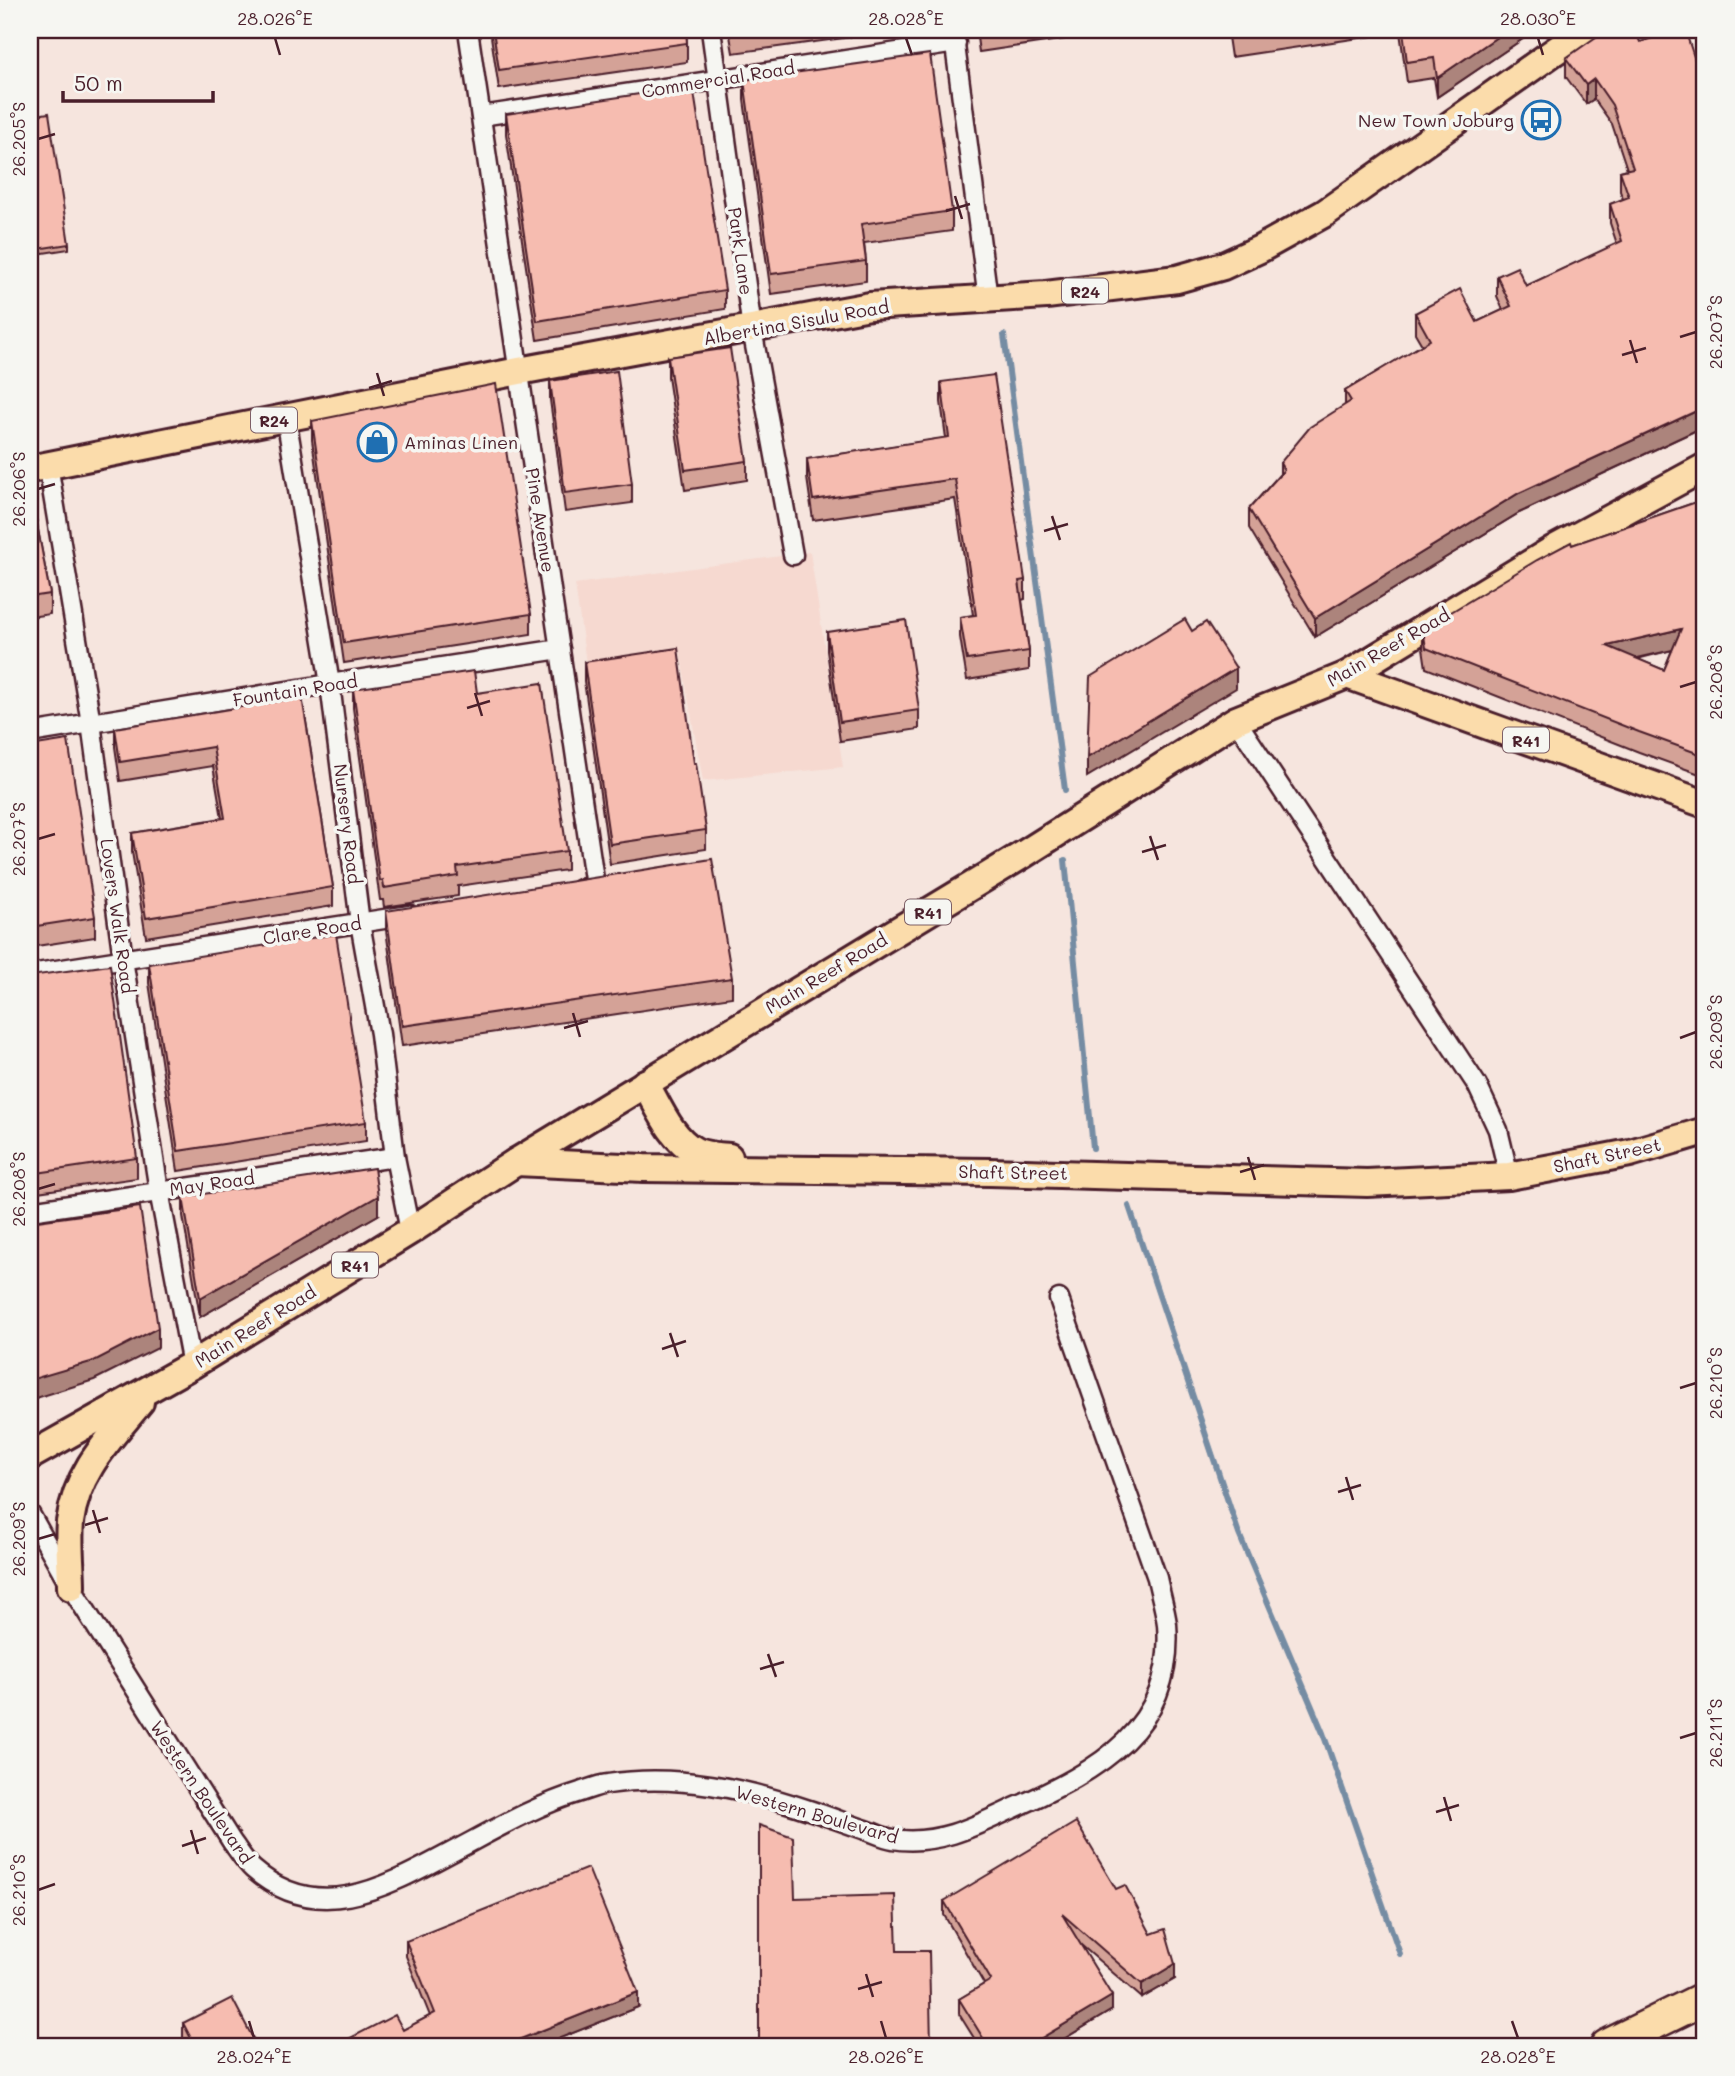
<svg xmlns="http://www.w3.org/2000/svg" width="1735" height="2076" font-family="Mali,sans-serif">
  <style>
    .built { fill: #f6d9d0 }
    .lines { fill: none; stroke-linecap: round; stroke-linejoin: round }
    .stream { stroke: #758ca3; stroke-width: 6 }
    .minor-casing { stroke: #4a1f2b; stroke-width: 23 }
    .primary-casing { stroke: #4a1f2b; stroke-width: 32 }
    .motorway-casing { stroke: #4a1f2b; stroke-width: 37 }
    .minor { stroke: #f6f6f2; stroke-width: 18 }
    .primary { stroke: #fbdcab; stroke-width: 26 }
    .motorway { stroke: #fbdcab; stroke-width: 32 }
    .wall { fill: #d4a297; stroke: #4a1f2b; stroke-width: 2; fill-rule: evenodd }
    .shaded-wall { fill: #ac847b; stroke: #4a1f2b; stroke-width: 2 }
    .building { fill: #f6bcb0; stroke: #4a1f2b; stroke-width: 2; fill-rule: evenodd }
    .ticks { fill: none; stroke: #4a1f2b; stroke-width: 2.5 }
    .labels { text-anchor: middle; dominant-baseline: central; stroke-width: 7; stroke-linejoin: round; paint-order: stroke }
    .shield { fill: #f6f6f2; stroke: #7e6067; stroke-width: 2 }
    .shield-label { font-size: 16px; font-weight: bold; fill: #4a1f2b }
    .street-label { font-size: 18px; fill: #4a1f2b; stroke: #f6f6f2 }
    .poi-label { font-size: 18px; fill: #4a1f2b; stroke: #f6f6f2; text-anchor: end }
    .neatline { fill: none; stroke: #4a1f2b; stroke-width: 2.5 }
    .ticks-label { font-size: 18px; text-anchor: middle; fill: #4a1f2b }
  </style>
  <rect width="100%" height="100%" fill="#f6e5de"/>
  <filter id="ink" filterUnits="userSpaceOnUse"><feTurbulence type="fractalNoise" baseFrequency=".0143" numOctaves="2"/><feDisplacementMap in="SourceGraphic" scale="14" xChannelSelector="R" yChannelSelector="G"/><feConvolveMatrix kernelMatrix="1 2 1 2 8 2 1 2 1" color-interpolation-filters="sRGB"/></filter>
  <g filter="url(#ink)">
    <path class="built" d="M810 552 843 767 703 781 680 652 587 670 575 584Z"/>
    <g class="lines">
      <g class="stream">
        <path d="M1004 335 1065 790"/>
        <path d="M1065 860 1093 1148"/>
        <path d="M1129 1206 1239 1534 1323 1733 1400 1954"/>
      </g>
      <defs>
        <g id="minor">
          <path d="M468 30 595 886 580 889"/>
          <path d="M711 30 752 329 793 555"/>
          <path d="M953 30 988 299"/>
          <path d="M481 116 956 43"/>
          <path d="M286 417 330 684 360 923 380 1034 395 1157 410 1231"/>
          <path d="M48 465 91 723 123 959 159 1191 192 1365"/>
          <path d="M1236 720 1477 1085 1498 1130 1509 1176"/>
          <path d="M30 733 330 684 560 649"/>
          <path d="M30 974 410 915"/>
          <path d="M30 1211 395 1157"/>
          <path d="M30 1514 71 1587 232 1842C238 1850 245 1862 253 1869 318 1926 386 1887 450 1853 492 1831 534 1806 580 1792 589 1789 598 1785 608 1784 677 1773 747 1789 812 1811 830 1817 848 1824 866 1830 875 1833 884 1838 893 1839 937 1846 976 1826 1014 1808 1099 1770 1175 1729 1167 1624 1165 1609 1160 1593 1157 1578L1059 1299"/>
        </g>
        <g id="primary">
          <path d="M30 469 519 371 870 306 1046 295 1177 279 1223 266 1260 249 1325 213 1585 30"/>
          <path d="M1347 675 1705 804"/>
          <path d="M645 1083C658 1105 671 1139 695 1151 705 1156 718 1156 729 1157"/>
          <path d="M516 1162 644 1168 990 1172 1367 1183 1509 1176 1630 1153 1705 1131"/>
          <path d="M30 1456 192 1365 410 1231 516 1162 1024 854 1236 720 1347 675 1554 549 1705 467"/>
          <path d="M71 1587C71 1566 68 1544 70 1522 77 1470 109 1440 140 1402"/>
        </g>
        <path id="motorway" d="M1607 2046 1705 1998"/>
      </defs>
      <use href="#minor" class="minor-casing"/>
      <use href="#primary" class="primary-casing"/>
      <use href="#motorway" class="motorway-casing"/>
      <use href="#minor" class="minor"/>
      <use href="#primary" class="primary"/>
      <use href="#motorway" class="motorway"/>
    </g>
    <g class="wall">
      <path d="M490 30H686L687 43V62L499 89Z"/>
      <path d="M729 30H903L733 53Z"/>
      <path d="M976 30H1125L979 52Z"/>
      <path d="M1227 30H1536L1437 97 1434 78 1407 82 1400 32 1231 57Z"/>
      <path d="M1640 42 1705 90V426L1519 513 1315 637 1249 528V509L1280 474V463L1345 405V391L1422 345 1415 333V313L1477 322 1503 310 1497 296V276L1526 286 1617 244 1610 223V204L1623 199 1620 191V171L1627 169 1612 124 1594 99 1586 104 1566 77V58Z"/>
      <path d="M744 80 952 211V231L864 243 866 261V281L771 294 744 100Z"/>
      <path d="M506 114 725 290V309L537 340 506 134Z"/>
      <path d="M30 116 69 244V249L30 255Z"/>
      <path d="M668 357 747 461V480L685 490 668 377Z"/>
      <path d="M550 381 632 484V503L565 512 550 400Z"/>
      <path d="M941 382 1025 580V599L1022 600 1029 651V670L967 680 960 637V617L973 615 955 499 813 520 807 478V459L946 438 941 402Z"/>
      <path d="M312 421 531 614V634L344 663 312 440Z"/>
      <path d="M30 487 50 594V614L30 617Z"/>
      <path d="M1705 499V776L1639 752 1426 668 1423 648V629L1572 545ZM1672 650 1664 670 1637 659Z"/>
      <path d="M827 632 919 710V729L840 741 827 651Z"/>
      <path d="M584 662 694 763 706 830V849L610 864 584 681Z"/>
      <path d="M353 689 477 693 567 851V870L458 886V896L384 907 383 900H380L353 708Z"/>
      <path d="M302 697 333 887V906L146 937 132 852V833L222 818 213 766 120 781 115 747V728Z"/>
      <path d="M30 746 95 917V937L30 947Z"/>
      <path d="M386 911 732 978V997L402 1046 386 930Z"/>
      <path d="M149 964 366 1122V1141L178 1171 149 983Z"/>
      <path d="M30 976 137 1158V1178L30 1193Z"/>
      <path d="M183 1197 378 1215 200 1317 183 1216Z"/>
      <path d="M1116 1889 1175 1979 1142 1998 1081 1945 1112 2010 1052 2046H979L959 2014V1999L984 1984 944 1915V1901Z"/>
      <path d="M406 1941 638 2007 540 2046H335L403 2030 430 2016 406 1956Z"/>
      <path d="M183 2023 257 2046H188L183 2038Z"/>
    </g>
    <g class="shaded-wall">
      <path d="M1507 30H1536L1437 97V78Z"/>
      <path d="M1594 79V99L1586 104V85Z"/>
      <path d="M1705 407V426L1519 513 1315 637V618L1519 493Z"/>
      <path d="M1681 629V648L1607 665V646Z"/>
      <path d="M1236 668V688L1087 777V758Z"/>
      <path d="M378 1196V1215L200 1317V1298Z"/>
      <path d="M158 1328V1348L94 1380 30 1400V1380Z"/>
      <path d="M1175 1964V1979L1142 1998V1984Z"/>
      <path d="M638 1992V2007L540 2046H503Z"/>
      <path d="M1112 1996V2010L1052 2046H1028Z"/>
    </g>
    <g class="building">
      <path d="M493 30H686L687 43 499 70Z"/>
      <path d="M732 30H759L733 33Z"/>
      <path d="M979 30H998L979 33Z"/>
      <path d="M1230 30H1283L1231 38Z"/>
      <path d="M1403 30H1507L1437 78 1434 58 1407 62Z"/>
      <path d="M1606 30H1635L1640 42 1678 30H1685L1705 90V407L1519 493 1315 618 1249 509 1284 470 1280 463 1310 427 1351 401 1345 391 1430 340 1415 313 1460 289 1477 322 1511 306 1497 276 1517 267 1526 286 1622 241 1610 204 1629 197 1620 171 1633 168 1612 105 1594 79 1586 85 1566 58Z"/>
      <path d="M930 54 952 211 861 224 866 261 771 274 744 80Z"/>
      <path d="M693 86 725 290 537 321 506 114Z"/>
      <path d="M49 113 69 244 30 250V116Z"/>
      <path d="M730 348 747 461 685 470 668 357Z"/>
      <path d="M617 371 632 484 565 493 550 381Z"/>
      <path d="M994 375 1025 580 1019 581 1029 651 967 660 960 617 976 615 955 479 813 500 807 459 949 437 941 382Z"/>
      <path d="M496 384 531 614 344 643 312 421Z"/>
      <path d="M30 487 50 594 30 597Z"/>
      <path d="M1705 499V756L1639 732 1426 648 1423 629 1537 560 1571 542 1572 545ZM1681 629 1664 670 1607 646Z"/>
      <path d="M1185 619 1192 631 1206 622 1236 668 1087 758 1090 677Z"/>
      <path d="M906 620 919 710 840 722 827 632Z"/>
      <path d="M678 648 694 763H696L706 830 610 844 584 662Z"/>
      <path d="M474 671 477 693 542 683 567 851 457 867 458 876 384 888 383 880 380 881 353 689Z"/>
      <path d="M302 697 333 887 146 918 132 833 225 818 213 747 120 762 115 728Z"/>
      <path d="M68 740 95 917 30 927V746Z"/>
      <path d="M712 859 732 978 402 1026 386 911Z"/>
      <path d="M336 934 366 1122 178 1151 149 964Z"/>
      <path d="M110 965 137 1158 30 1174V976Z"/>
      <path d="M374 1168 378 1196 200 1298 183 1197Z"/>
      <path d="M140 1207 158 1328 94 1361 30 1380V1222Z"/>
      <path d="M1076 1822 1116 1889 1125 1885 1151 1934 1165 1929 1175 1964 1142 1984 1062 1914 1112 1996 1028 2046H988L959 1999 991 1980 944 1901Z"/>
      <path d="M759 1825 793 1837 795 1898 895 1895 897 1951H929L931 2046H759Z"/>
      <path d="M588 1868 638 1992 503 2046H335L395 2015 403 2030 435 2013 406 1941Z"/>
      <path d="M232 1998 257 2046H195L183 2023Z"/>
    </g>
  </g>
  <path class="ticks" d="M275 38 280 55M906 38 912 55M1538 38 1543 55M38 139 55 134M955 196 962 219M946 211 970 204M1680 337 1696 332M1630 340 1637 363M1622 355 1646 348M377 373 384 396M369 388 392 381M38 489 55 484M1052 516 1060 540M1044 531 1068 524M1680 687 1696 682M475 693 482 716M467 708 490 701M1150 836 1158 860M38 839 55 834M1142 852 1166 845M573 1013 580 1037M564 1028 588 1021M1680 1038 1696 1032M1248 1157 1255 1180M1240 1172 1264 1165M38 1189 55 1184M670 1333 678 1357M662 1349 686 1341M1680 1388 1696 1383M1346 1477 1353 1500M1338 1492 1361 1485M93 1510 100 1533M85 1525 108 1518M38 1539 55 1534M768 1654 776 1677M760 1669 784 1662M1680 1738 1696 1733M1444 1797 1451 1821M1436 1812 1459 1805M191 1830 198 1854M182 1846 206 1838M38 1890 55 1884M866 1974 873 1997M858 1989 882 1982M249 2021 254 2038M881 2021 886 2038M1512 2021 1518 2038"/>
  <defs>
    <symbol id="bus-ring" viewBox="-11 -11 22 22"><circle r="9.5" fill="#f6f6f2" stroke="#1f6fb2" stroke-width="1.5"/><path d="M-5-6H5V4H4V6H2V4H-2V6H-4V4H-5ZM-3.5-4V0h7V-4ZM-3.5 1.2v1.5H-2V1.2ZM2 1.2v1.5H3.5V1.2Z" fill="#1f6fb2"/></symbol>
    <symbol id="shop-ring" viewBox="-11 -11 22 22"><circle r="9.5" fill="#f6f6f2" stroke="#1f6fb2" stroke-width="1.5"/><path d="M-5-2.5h2.3a2.7 3.5 0 0 1 5.4 0H5L5.5 6h-11ZM-1.5-2.5h3a1.5 2.3 0 0 0-3 0Z" fill="#1f6fb2"/></symbol>
  </defs>
  <g fill-rule="evenodd">
    <use href="#bus-ring" x="1519" y="98" width="44" height="44"/>
    <use href="#shop-ring" x="355" y="420" width="44" height="44"/>
  </g>
  <g class="labels">
    <g class="shield">
      <rect x="1062" y="278.5" width="46" height="25" rx="5"/>
      <rect x="251" y="407.5" width="46" height="25" rx="5"/>
      <rect x="1503" y="727.5" width="46" height="25" rx="5"/>
      <rect x="905" y="899.5" width="46" height="25" rx="5"/>
      <rect x="332" y="1252.5" width="46" height="25" rx="5"/>
    </g>
    <g class="shield-label">
      <text x="1085" y="291">R24</text>
      <text x="274" y="420">R24</text>
      <text x="1526" y="740">R41</text>
      <text x="928" y="912">R41</text>
      <text x="355" y="1265">R41</text>
    </g>
    <g class="street-label">
      <text transform="translate(718 79) rotate(-9)">Commercial Road</text>
      <text transform="translate(741 251) rotate(82)">Park Lane</text>
      <text transform="translate(796 322) rotate(-10)">Albertina Sisulu Road</text>
      <text transform="translate(541 520) rotate(81)">Pine Avenue</text>
      <text transform="translate(1388 647) rotate(-30)">Main Reef Road</text>
      <text transform="translate(295 690) rotate(-9)">Fountain Road</text>
      <text transform="translate(348 824) rotate(83)">Nursery Road</text>
      <text transform="translate(118 916) rotate(82)">Lovers Walk Road</text>
      <text transform="translate(312 930) rotate(-9)">Clare Road</text>
      <text transform="translate(826 973) rotate(-31)">Main Reef Road</text>
      <text transform="translate(1607 1155) rotate(-12)">Shaft Street</text>
      <text transform="translate(1013 1172) rotate(1)">Shaft Street</text>
      <text transform="translate(212 1183) rotate(-8)">May Road</text>
      <text transform="translate(255 1326) rotate(-32)">Main Reef Road</text>
      <text transform="translate(202 1792) rotate(56)">Western Boulevard</text>
      <text transform="translate(817 1814) rotate(16)">Western Boulevard</text>
    </g>
    <g class="poi-label">
      <text x="1514" y="120">New Town Joburg</text>
      <text x="404" y="442" text-anchor="start">Aminas Linen</text>
    </g>
  </g>
  <rect width="1735" height="2076" fill="none" stroke="#f6f6f2" stroke-width="77"/>
  <path d="M63 91v10h150v-10" fill="none" stroke="#4a1f2b" stroke-width="3.5"/>
  <text x="74" y="91" font-size="21" fill="#4a1f2b" stroke="#f6f6f2" stroke-width="5" paint-order="stroke">50 m</text>
  <rect x="38" y="38" width="1658" height="2000" class="neatline"/>
  <g class="ticks-label">
    <text x="275" y="25">28.026°E</text>
    <text x="906" y="25">28.028°E</text>
    <text x="1538" y="25">28.030°E</text>
    <text transform="translate(19 139) rotate(-90)" y="6">26.205°S</text>
    <text transform="translate(1716 332) rotate(-90)" y="6">26.207°S</text>
    <text transform="translate(19 489) rotate(-90)" y="6">26.206°S</text>
    <text transform="translate(1716 682) rotate(-90)" y="6">26.208°S</text>
    <text transform="translate(19 839) rotate(-90)" y="6">26.207°S</text>
    <text transform="translate(1716 1032) rotate(-90)" y="6">26.209°S</text>
    <text transform="translate(19 1189) rotate(-90)" y="6">26.208°S</text>
    <text transform="translate(1716 1383) rotate(-90)" y="6">26.210°S</text>
    <text transform="translate(19 1539) rotate(-90)" y="6">26.209°S</text>
    <text transform="translate(1716 1733) rotate(-90)" y="6">26.211°S</text>
    <text transform="translate(19 1890) rotate(-90)" y="6">26.210°S</text>
    <text x="254" y="2063">28.024°E</text>
    <text x="886" y="2063">28.026°E</text>
    <text x="1518" y="2063">28.028°E</text>
  </g>
</svg>
